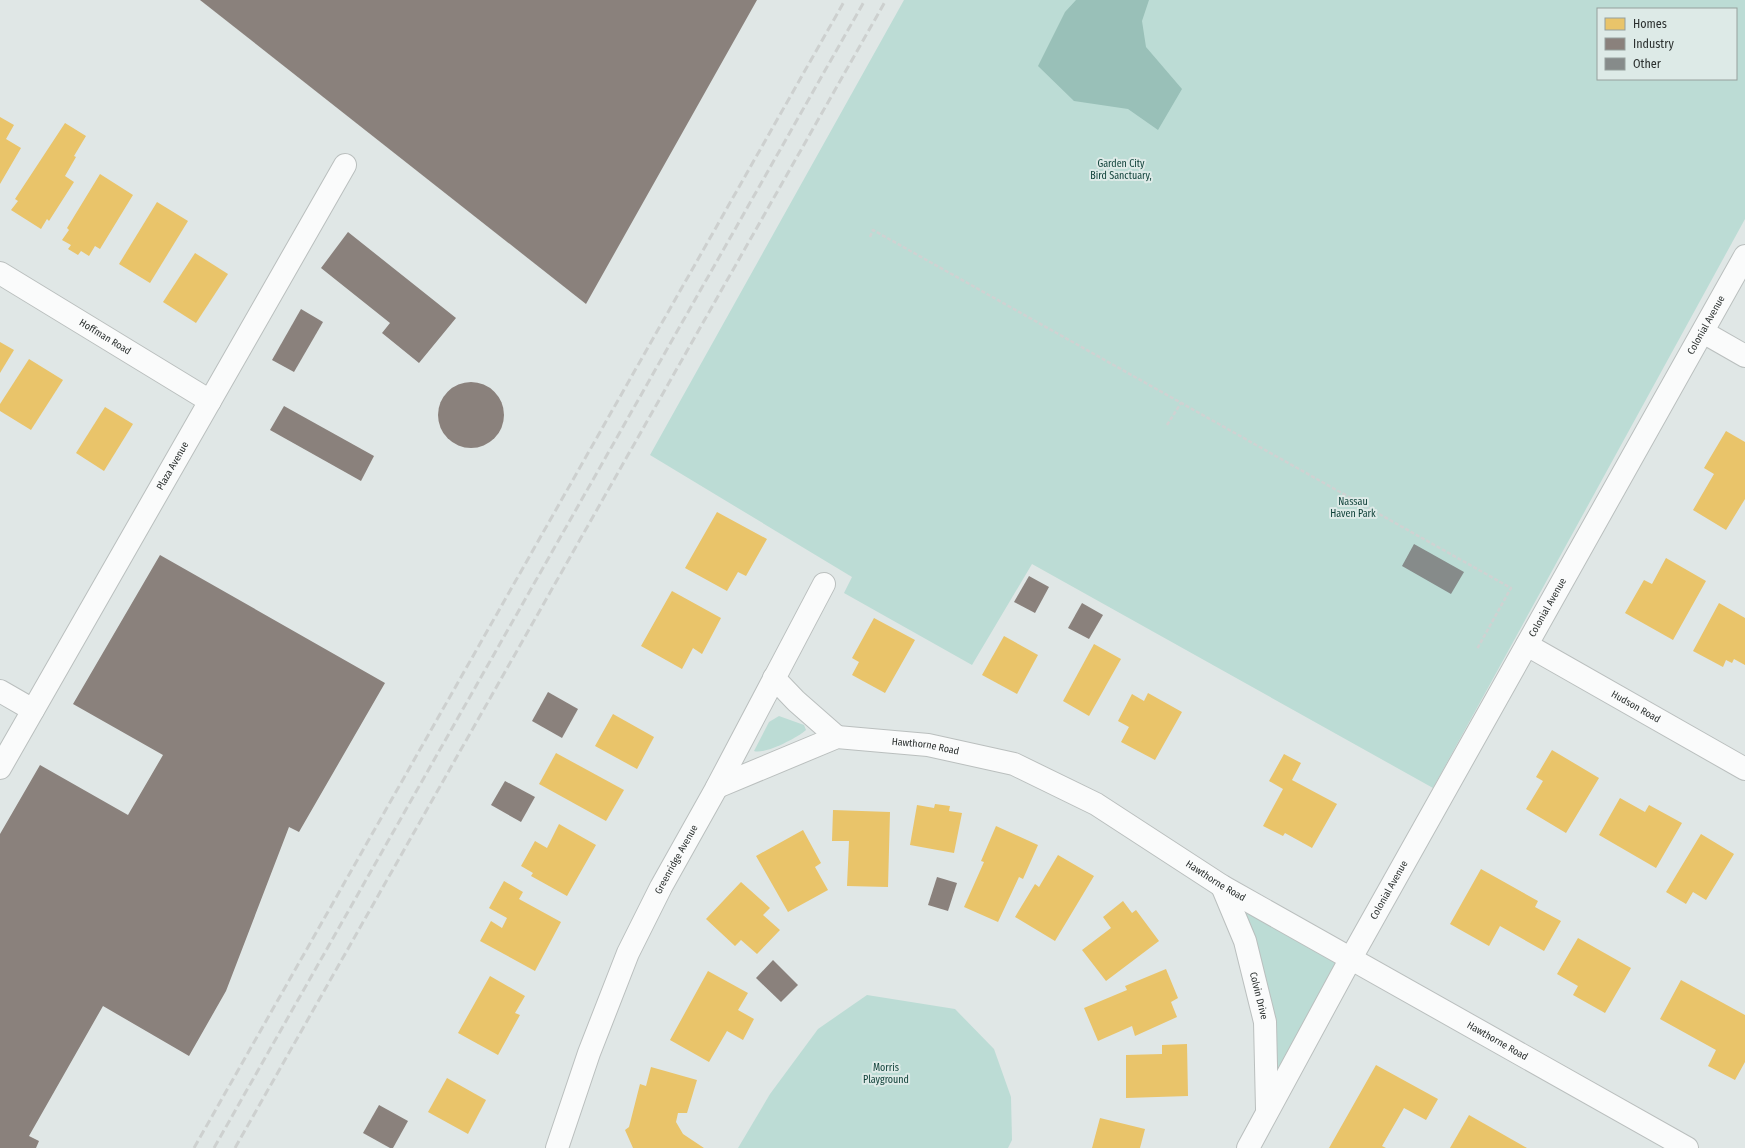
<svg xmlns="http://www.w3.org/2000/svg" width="1745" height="1148" font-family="'Fira Sans Condensed',sans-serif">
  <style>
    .green { fill: #bcdcd5; fill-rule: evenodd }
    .water { fill: #99c0b8 }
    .homes { fill: #e9c46a }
    .industry { fill: #8a817c }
    .building { fill: #868b8a }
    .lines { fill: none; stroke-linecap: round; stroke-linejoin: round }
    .minor-casing { stroke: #babfbe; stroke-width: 24 }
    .path { stroke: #d0d2d2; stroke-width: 2.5; stroke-dasharray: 4 2; stroke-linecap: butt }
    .minor { stroke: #fafbfb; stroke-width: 22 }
    .rail { stroke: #cdd0cf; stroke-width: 3; stroke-dasharray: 8 4; stroke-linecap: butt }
    .labels { text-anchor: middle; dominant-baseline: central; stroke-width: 4; stroke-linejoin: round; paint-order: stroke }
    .park-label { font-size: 10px; fill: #0c3e36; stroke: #ddeae7 }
    .street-label { font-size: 10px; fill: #2b302f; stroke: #ddeae7 }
  </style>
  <rect width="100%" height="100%" fill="#e0e7e6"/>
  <g class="green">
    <path d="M904 0H1745V219L1433 788 1032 564 972 665 844 593 852 577 650 455ZM1598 9H1736V79H1598Z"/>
    <path d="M779 716 804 725 806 730C797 738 764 755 754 751L769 722Z"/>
    <path d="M1243 911 1337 961 1275 1087 1276 1030 1259 954Z"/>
    <path d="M867 995 955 1009 994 1049 1011 1097 1012 1140 1008 1148H738L770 1094 818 1029Z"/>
  </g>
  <path class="water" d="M1076 0H1149L1142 21 1146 47 1182 89 1158 130 1128 109 1074 101 1038 66 1065 12Z"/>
  <g class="homes">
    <path d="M0 117 14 125 6 139 21 148 0 184Z"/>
    <path d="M65 123 86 136 74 156 76 157 65 176 74 182 49 221 47 219 41 229 11 210 18 201 15 199Z"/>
    <path d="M100 174 133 195 100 249 95 246 89 256 81 251 78 255 68 249 71 245 62 240 69 230 67 228Z"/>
    <path d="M157 202 188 221 150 283 119 264Z"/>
    <path d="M195 253 228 274 196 323 163 302Z"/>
    <path d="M0 342 14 350 0 373Z"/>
    <path d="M29 359 63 380 31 430 0 411V404Z"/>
    <path d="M105 407 133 424 104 471 76 453Z"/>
    <path d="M1726 431 1745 442V499L1726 530 1693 510 1714 474 1704 468Z"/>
    <path d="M717 512 767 539 746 576 738 572 727 591 685 568Z"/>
    <path d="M1666 558 1706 581 1673 640 1625 613 1644 580 1652 584Z"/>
    <path d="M672 591 721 618 702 654 693 648 682 669 641 646Z"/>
    <path d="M1719 603 1745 618V665L1734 659 1732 663 1726 660 1723 667 1693 651Z"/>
    <path d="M874 618 915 640 885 693 852 675 859 662 852 658Z"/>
    <path d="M1004 636 1038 655 1017 694 982 675Z"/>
    <path d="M1094 644 1121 659 1089 716 1063 701Z"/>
    <path d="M1148 693 1182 712 1155 760 1121 742 1129 727 1118 721 1132 694 1144 701Z"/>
    <path d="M613 714 654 737 637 769 595 746Z"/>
    <path d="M1552 750 1599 778 1566 833 1526 809 1543 781 1536 777Z"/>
    <path d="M556 753 624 790 606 821 539 784Z"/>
    <path d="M1284 754 1301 763 1292 780 1337 804 1312 848 1285 833 1283 836 1263 826 1283 789 1269 781Z"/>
    <path d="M1620 798 1645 812 1649 805 1682 823 1656 868 1599 835Z"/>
    <path d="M935 804 950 806 949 811 962 813 954 853 910 845 917 805 934 808Z"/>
    <path d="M833 810 890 812 888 887 847 886 849 841H832Z"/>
    <path d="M559 824 596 845 567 896 531 876 533 873 521 866 535 841 547 848Z"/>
    <path d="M996 826 1038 845 1023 879 1019 877 998 922 964 907 984 862 981 861Z"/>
    <path d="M803 830 821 863 815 867 828 890 788 912 756 856Z"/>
    <path d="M1701 834 1734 854 1706 900 1693 892 1686 904 1666 892Z"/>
    <path d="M1058 855 1094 876 1055 941 1015 917 1035 884 1039 887Z"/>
    <path d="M1481 869 1538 901 1535 907 1561 921 1544 951 1500 926 1489 946 1450 924Z"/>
    <path d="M504 881 523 892 519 899 561 922 535 971 480 941 491 921 502 928 507 918 489 908Z"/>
    <path d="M741 882 770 908 763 915 780 930 757 954 741 940 735 946 706 919Z"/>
    <path d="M1123 901 1132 913 1136 910 1159 941 1106 981 1082 950 1111 928 1103 917Z"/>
    <path d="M1578 938 1631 968 1605 1013 1573 995 1578 986 1557 974Z"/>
    <path d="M1166 969 1178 998 1171 1002 1177 1017 1135 1036 1132 1026 1098 1041 1084 1008 1127 990 1125 986Z"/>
    <path d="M708 971 748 993 738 1010 754 1019 743 1040 727 1031 709 1062 670 1040Z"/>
    <path d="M490 976 525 996 515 1013 520 1015 498 1055 458 1033Z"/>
    <path d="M1681 980 1745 1015V1062L1735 1080 1708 1066 1716 1050 1660 1019Z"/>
    <path d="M1187 1044 1188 1096 1126 1098V1055L1162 1054V1045Z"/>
    <path d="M1376 1065 1438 1099 1426 1120 1404 1108 1382 1146 1386 1148H1329Z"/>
    <path d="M651 1067 697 1080 687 1113H678L676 1122 683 1134 704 1148H633L625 1130 629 1127 640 1084 646 1086Z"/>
    <path d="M447 1078 486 1100 468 1134 428 1112Z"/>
    <path d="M1469 1115 1527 1148H1450Z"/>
    <path d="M1100 1118 1145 1129 1140 1148H1092Z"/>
  </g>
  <g class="industry">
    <path d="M200 0H757L586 304Z"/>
    <path d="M348 232 456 318 419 363 382 333 390 323 321 268Z"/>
    <path d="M301 309 323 322 294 372 272 360Z"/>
    <circle cx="471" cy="415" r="33"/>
    <path d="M284 406 374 456 361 481 270 430Z"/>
    <path d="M160 555 385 683 299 832 289 827 226 991 189 1056 103 1006 29 1136 39 1141 36 1148H0V834L40 765 128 815 163 755 73 704Z"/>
    <path d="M1029 576 1049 587 1035 613 1014 602Z"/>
    <path d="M1082 603 1103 615 1089 639 1068 628Z"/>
    <path d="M548 692 578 709 562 738 532 721Z"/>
    <path d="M505 781 535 797 521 822 491 805Z"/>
    <path d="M937 877 957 883 948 911 928 905Z"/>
    <path d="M773 960 798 985 781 1002 756 978Z"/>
    <path d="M379 1105 408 1121 393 1148H390L363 1133Z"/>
  </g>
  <path class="building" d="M1414 544 1464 572 1451 594 1402 566Z"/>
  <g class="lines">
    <defs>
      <g id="minor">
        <path id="s1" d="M0 273 210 401"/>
        <path d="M1703 332 1745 356"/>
        <path id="s2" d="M1527 645 1745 769"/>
        <path d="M774 678 796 701 837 737"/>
        <path d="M0 691 33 710"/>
        <path id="s3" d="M0 768 345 165"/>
        <path id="s4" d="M717 787 837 737 928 745 1014 764 1096 804 1222 886 1687 1148"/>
        <path id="s5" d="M1222 886 1245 941 1265 1022 1267 1109"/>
        <path id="s6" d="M557 1148 589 1053 628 953 661 887 717 787 824 584"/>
        <path id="s7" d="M1248 1148 1351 958 1745 256"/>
      </g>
    </defs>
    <use href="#minor" class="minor-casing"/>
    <g class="path">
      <path d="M870 237 873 230 1511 588 1477 649"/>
      <path d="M1167 425 1181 403"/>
    </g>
    <use href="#minor" class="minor"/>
    <g class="rail">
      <path d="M194 1148 845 0"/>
      <path d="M214 1148 865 0"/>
      <path d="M235 1148 886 0"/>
    </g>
  </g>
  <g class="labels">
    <g class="park-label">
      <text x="1121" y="164">Garden City<tspan x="1121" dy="12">Bird Sanctuary,</tspan></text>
      <text x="1353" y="502">Nassau<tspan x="1353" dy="12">Haven Park</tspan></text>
      <text x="886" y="1068">Morris<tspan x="886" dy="12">Playground</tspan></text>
    </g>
    <g class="street-label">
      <text stroke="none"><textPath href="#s7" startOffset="942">Colonial Avenue</textPath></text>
      <text stroke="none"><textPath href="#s1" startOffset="123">Hoffman Road</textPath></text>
      <text stroke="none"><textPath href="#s3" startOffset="348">Plaza Avenue</textPath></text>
      <text stroke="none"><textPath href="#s7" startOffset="618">Colonial Avenue</textPath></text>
      <text stroke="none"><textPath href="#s2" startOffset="125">Hudson Road</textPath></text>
      <text stroke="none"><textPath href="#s4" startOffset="219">Hawthorne Road</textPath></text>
      <text stroke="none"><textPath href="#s6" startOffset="313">Greenridge Avenue</textPath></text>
      <text stroke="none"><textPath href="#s4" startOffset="543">Hawthorne Road</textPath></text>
      <text stroke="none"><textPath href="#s7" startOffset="294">Colonial Avenue</textPath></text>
      <text stroke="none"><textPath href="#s5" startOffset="116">Colvin Drive</textPath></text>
      <text stroke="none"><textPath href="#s4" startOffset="867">Hawthorne Road</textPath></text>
    </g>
  </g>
  <rect x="1597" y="8" width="140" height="72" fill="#ddeae7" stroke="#96a09d"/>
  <rect x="1605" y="18" width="20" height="12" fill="#e9c46a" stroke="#96a09d"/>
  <text x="1633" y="28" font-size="12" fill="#2b302f">Homes</text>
  <rect x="1605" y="38" width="20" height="12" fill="#8a817c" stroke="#96a09d"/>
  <text x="1633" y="48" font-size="12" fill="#2b302f">Industry</text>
  <rect x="1605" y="58" width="20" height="12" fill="#868b8a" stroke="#96a09d"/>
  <text x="1633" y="68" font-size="12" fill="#2b302f">Other</text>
</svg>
